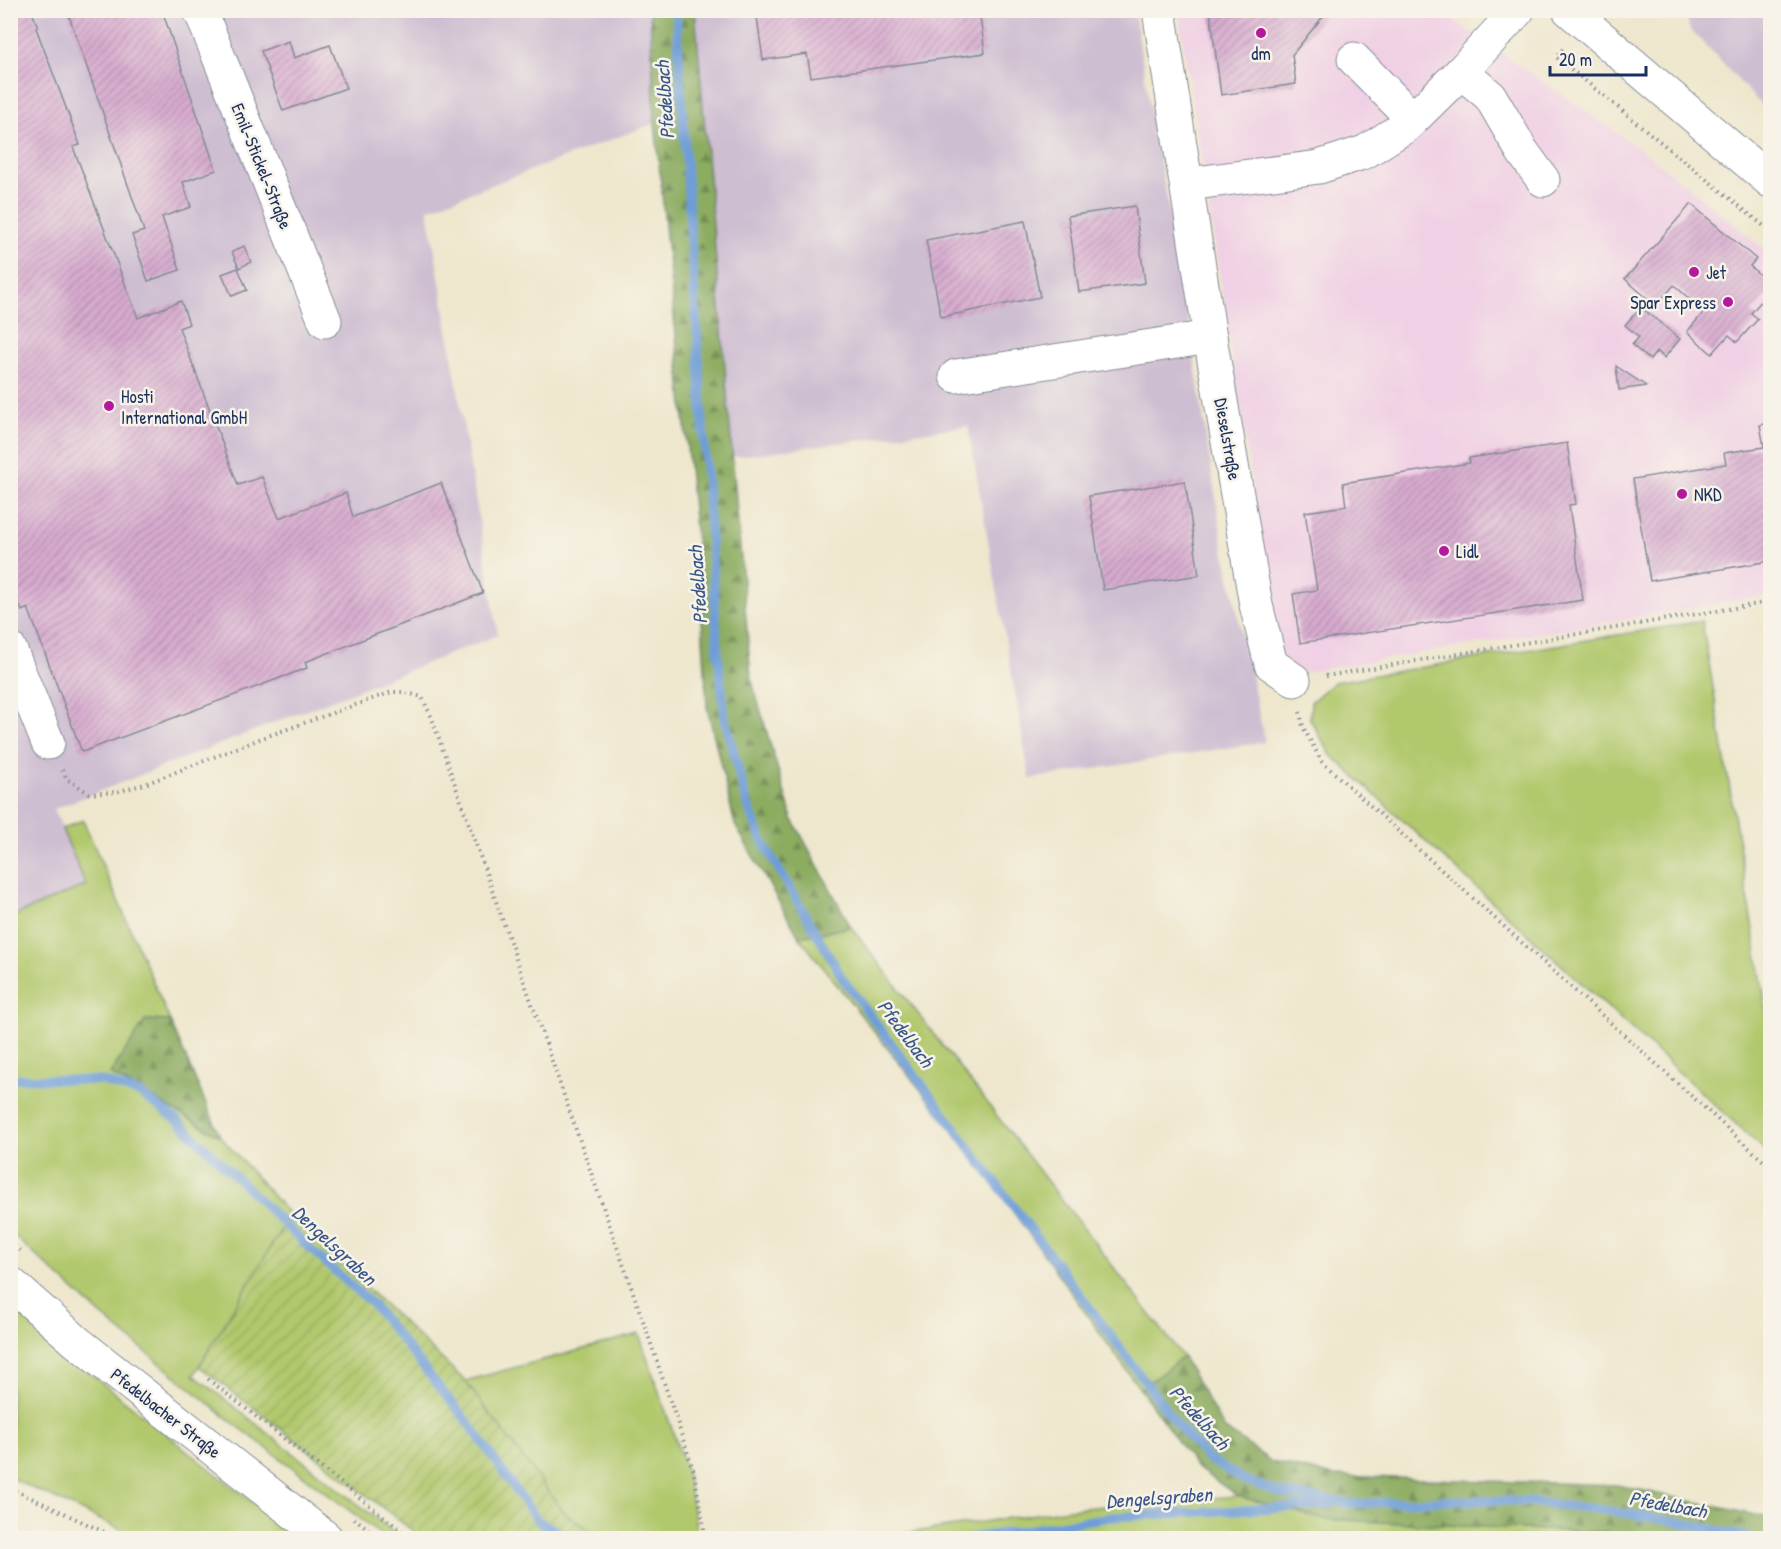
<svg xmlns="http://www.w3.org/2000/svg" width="1781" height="1549" font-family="'Patrick Hand',sans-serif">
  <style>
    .built { fill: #f0d0e4 }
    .industrial { fill: #cebed1 }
    .grass { fill: #b1c86c; stroke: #667c65; stroke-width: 1.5 }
    .forest { fill: url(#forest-firs); stroke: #546e5f; stroke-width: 1.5 }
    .garden { fill: url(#garden-furrows); stroke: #667c65; stroke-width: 1.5 }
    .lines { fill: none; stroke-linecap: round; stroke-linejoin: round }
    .stream { stroke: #6e9dd7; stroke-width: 9 }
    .building { fill: url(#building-hatch) }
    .minor-casing { stroke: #848b96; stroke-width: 35 }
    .major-casing { stroke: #848b96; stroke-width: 35 }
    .path { stroke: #848b96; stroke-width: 4; stroke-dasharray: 1.5 4.5; stroke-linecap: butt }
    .minor { stroke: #fff; stroke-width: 33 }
    .major { stroke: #fff; stroke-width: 33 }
    .poi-dot { fill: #b5179e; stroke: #f7f3e8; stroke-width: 2 }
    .labels { text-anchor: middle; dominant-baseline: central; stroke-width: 5; stroke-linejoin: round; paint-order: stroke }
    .poi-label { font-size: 18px; fill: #1b2f5e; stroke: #f7f3e8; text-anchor: start }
    .street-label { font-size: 18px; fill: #1b2f5e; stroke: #f7f3e8 }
    .water-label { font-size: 20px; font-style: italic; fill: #385688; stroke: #f7f3e8 }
  </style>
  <defs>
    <pattern id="forest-firs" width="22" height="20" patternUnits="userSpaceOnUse" patternTransform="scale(1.5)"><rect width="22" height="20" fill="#8cac60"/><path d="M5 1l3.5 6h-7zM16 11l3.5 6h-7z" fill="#728c52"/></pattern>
    <pattern id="garden-furrows" width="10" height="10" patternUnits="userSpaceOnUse" patternTransform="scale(1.5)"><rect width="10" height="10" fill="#b1c86c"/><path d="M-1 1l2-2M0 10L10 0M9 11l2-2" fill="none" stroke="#98ac60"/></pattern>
    <pattern id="building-hatch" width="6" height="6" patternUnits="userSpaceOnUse" patternTransform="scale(1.5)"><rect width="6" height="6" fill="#d8abcf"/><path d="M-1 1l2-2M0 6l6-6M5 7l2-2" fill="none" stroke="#ae8cab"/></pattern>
  </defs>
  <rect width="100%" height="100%" fill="#f7f3e8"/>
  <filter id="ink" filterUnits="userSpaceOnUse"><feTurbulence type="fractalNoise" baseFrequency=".0167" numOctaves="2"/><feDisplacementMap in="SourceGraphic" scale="12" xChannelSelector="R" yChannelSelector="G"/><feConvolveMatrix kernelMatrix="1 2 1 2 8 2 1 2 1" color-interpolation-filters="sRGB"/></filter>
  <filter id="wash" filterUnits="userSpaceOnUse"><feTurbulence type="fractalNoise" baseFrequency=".008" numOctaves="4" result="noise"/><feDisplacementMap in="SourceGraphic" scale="24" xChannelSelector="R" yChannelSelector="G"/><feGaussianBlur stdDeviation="1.35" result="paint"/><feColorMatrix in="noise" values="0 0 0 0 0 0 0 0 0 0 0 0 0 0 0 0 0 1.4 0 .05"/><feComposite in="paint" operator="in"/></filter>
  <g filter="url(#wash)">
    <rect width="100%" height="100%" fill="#eee7cd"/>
    <path class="built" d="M1178 11H1441L1650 156 1770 254V595L1300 673 1279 655Z"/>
    <g class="industrial">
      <path d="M11 11H650L655 123 428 209 498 635 54 809 87 885 11 917Z"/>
      <path d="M695 11H1134L1149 102 1182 280 1223 545 1265 742 1030 779 968 426 731 457Z"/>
      <path d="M1686 11H1770V114L1689 28Z"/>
    </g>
    <g class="grass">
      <path d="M1702 621 1770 1032V1155L1331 755 1310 719 1311 702 1334 682Z"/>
      <path d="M83 820 170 1021 146 1020 110 1074 220 1136 290 1215 194 1375 401 1538H386L224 1416 100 1314 11 1233V917L86 885 62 829Z"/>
      <path d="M851 927 1183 1357 1140 1389 974 1157 799 937Z"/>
      <path d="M11 1306 62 1351 297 1538H139L11 1478Z"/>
      <path d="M639 1334 686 1470 698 1538H602L565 1514 465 1381Z"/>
      <path d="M1238 1496 1322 1519 1609 1533 1634 1538H875L1069 1509Z"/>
    </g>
    <g class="forest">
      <path d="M650 11H695L751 678 792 818 851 927 799 937 735 825 707 707 699 569 655 123Z"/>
      <path d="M146 1020 170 1021 220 1136 110 1074Z"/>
      <path d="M1183 1357 1224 1428 1272 1462 1334 1476 1617 1485 1770 1518V1538H1634L1609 1533 1322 1519 1238 1496 1197 1468 1140 1389Z"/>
    </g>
    <path class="garden" d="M290 1215 465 1381 565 1514 602 1538H422L199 1366Z"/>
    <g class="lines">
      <g class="stream">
        <path d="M676 10 718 653 725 719 746 800 754 821 765 846 843 979 1177 1424 1208 1459 1242 1479 1280 1493 1352 1504 1452 1500 1522 1501 1596 1509 1674 1521 1752 1538"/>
        <path d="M10 1078 102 1081 139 1093 176 1119 309 1248 373 1305 470 1425 537 1520 570 1538"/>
        <path d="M970 1538 1111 1517 1329 1505"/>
      </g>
    </g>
    <g id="blocks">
      <g class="building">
        <path d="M10 10H31L38 27 36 28 80 145 73 147 138 318 181 301 189 324 179 328 238 485 262 477 279 518 346 493 353 517 441 483 483 593 305 662 307 668 82 752 28 608 22 611 10 580Z"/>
        <path d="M67 10H162L216 170 183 182 191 207 162 217 180 270 148 281 132 235 144 231Z"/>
        <path d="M756 10H979L985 53 811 77 807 54 763 60Z"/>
        <path d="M1210 10H1328L1292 55 1296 84 1221 95Z"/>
        <path d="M289 41 294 58 330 45 346 88 283 111 261 51Z"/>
        <path d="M1691 204 1756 259 1750 266 1770 284V291L1751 313 1758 319 1737 342 1729 335 1712 354 1687 332 1704 312 1674 285 1656 306 1625 279Z"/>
        <path d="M1135 206 1145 283 1079 292 1068 216Z"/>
        <path d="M1025 221 1040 297 941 317 926 240Z"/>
        <path d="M244 246 251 262 239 268 232 252Z"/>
        <path d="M238 268 247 290 232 296 222 274Z"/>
        <path d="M1641 307 1680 339 1664 358 1657 351 1650 360 1632 345 1639 337 1625 325Z"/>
        <path d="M1616 366 1646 386 1619 390Z"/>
        <path d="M1770 423V561L1650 581 1633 479 1726 464 1724 453 1764 447 1760 425Z"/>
        <path d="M1567 443 1576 504 1569 505 1583 600 1300 643 1293 594 1317 590 1305 512 1346 506 1343 483 1470 463 1469 458Z"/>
        <path d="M1185 481 1199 575 1103 590 1089 496Z"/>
      </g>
    </g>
  </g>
  <g filter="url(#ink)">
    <use href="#blocks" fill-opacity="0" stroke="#848b96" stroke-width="1.5"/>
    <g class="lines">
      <defs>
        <g id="minor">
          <path d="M200 10 325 321"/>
          <path d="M1159 10 1210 337 1256 605 1271 664 1294 680"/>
          <path d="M1569 10 1770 181"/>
          <path d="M1354 59 1413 119"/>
          <path d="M1461 72 1490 96 1522 151 1543 180"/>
          <path d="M1188 184 1319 167 1365 152 1406 126 1461 72 1518 10"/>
          <path d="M956 376 1210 337"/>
          <path d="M10 649 48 743"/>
        </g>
        <path id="major" d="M10 1283 77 1342 326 1538"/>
      </defs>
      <use href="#minor" class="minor-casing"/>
      <use href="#major" class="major-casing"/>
      <g class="path">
        <path d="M1563 49 1556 57 1770 231"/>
        <path d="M1326 676 1770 602"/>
        <path d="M1300 712 1303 727 1322 762 1770 1167"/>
        <path d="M62 770 67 779 90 794 116 792 145 784 265 737 392 692H404L422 697 431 716 648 1335 693 1469 704 1526V1538"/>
        <path d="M10 1242 21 1251"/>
        <path d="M208 1379 411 1538"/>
        <path d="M10 1488 117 1538"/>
        <path d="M354 1518 380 1538"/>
      </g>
      <use href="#minor" class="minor"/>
      <use href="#major" class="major"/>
    </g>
  </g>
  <g class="poi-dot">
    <circle cx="1261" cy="33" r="6"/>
    <circle cx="1694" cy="272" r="6"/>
    <circle cx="1728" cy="302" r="6"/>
    <circle cx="109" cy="406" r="6"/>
    <circle cx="1682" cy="494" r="6"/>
    <circle cx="1444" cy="551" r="6"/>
  </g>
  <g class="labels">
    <g class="poi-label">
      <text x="1261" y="53" text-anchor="middle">dm</text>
      <text x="1706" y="272">Jet</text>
      <text x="1716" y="302" text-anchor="end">Spar Express</text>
      <text x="121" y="396">Hosti<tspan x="121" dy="21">International GmbH</tspan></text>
      <text x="1694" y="494">NKD</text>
      <text x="1456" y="551">Lidl</text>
    </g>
    <g class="street-label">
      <text transform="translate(262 166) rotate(68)">Emil-Stickel-Straße</text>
      <text transform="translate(1228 439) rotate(80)">Dieselstraße</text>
      <text transform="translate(166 1413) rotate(38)">Pfedelbacher Straße</text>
    </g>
    <g class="water-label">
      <text transform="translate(664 100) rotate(-94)">Pfedelbach</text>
      <text transform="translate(697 585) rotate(-94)">Pfedelbach</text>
      <text transform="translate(906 1033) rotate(53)">Pfedelbach</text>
      <text transform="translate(335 1245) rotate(43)">Dengelsgraben</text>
      <text transform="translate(1200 1417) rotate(48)">Pfedelbach</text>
      <text transform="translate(1159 1497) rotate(-4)">Dengelsgraben</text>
      <text transform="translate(1668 1504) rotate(10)">Pfedelbach</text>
    </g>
  </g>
  <rect width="1781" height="1549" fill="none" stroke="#f7f3e8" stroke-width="36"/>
  <path d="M1550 66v9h96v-9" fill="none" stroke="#1b2f5e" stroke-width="3"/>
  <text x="1559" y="66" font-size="18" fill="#1b2f5e" stroke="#f7f3e8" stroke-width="4.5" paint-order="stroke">20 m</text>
</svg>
